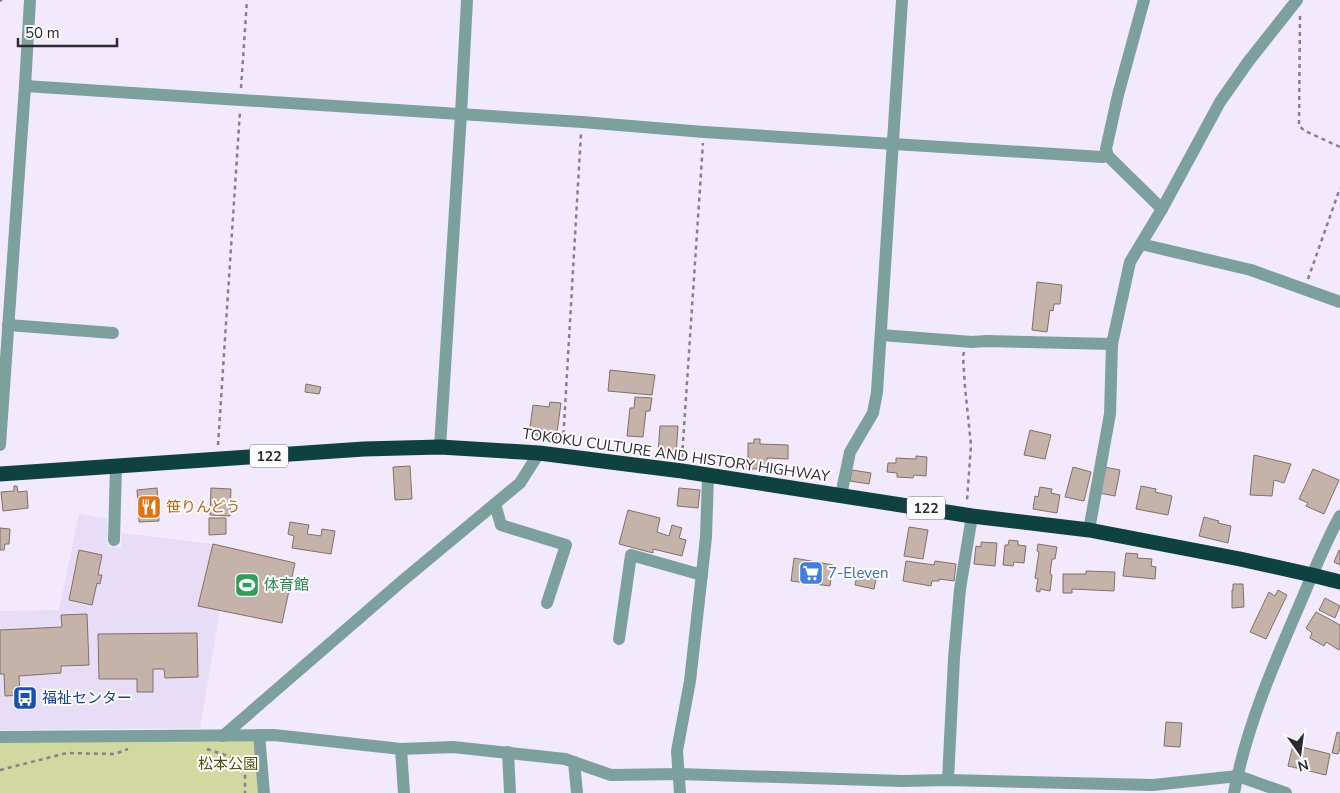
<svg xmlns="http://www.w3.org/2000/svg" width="1340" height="793" font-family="'Nunito Sans','Noto Sans JP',sans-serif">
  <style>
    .built { fill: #e8ddf6 }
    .green { fill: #d1d9a0 }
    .building { fill: #c5b3a9; stroke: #807067 }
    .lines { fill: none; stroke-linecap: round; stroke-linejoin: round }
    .path { stroke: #85808c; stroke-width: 2.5; stroke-dasharray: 4 4; stroke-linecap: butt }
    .minor { stroke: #7ca09e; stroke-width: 12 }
    .highway { stroke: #0d4240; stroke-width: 15 }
    .labels { text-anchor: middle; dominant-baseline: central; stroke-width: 4; stroke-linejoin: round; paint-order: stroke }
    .shield { fill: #fcfbfe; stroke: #6a686d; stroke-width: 1 }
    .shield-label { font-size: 14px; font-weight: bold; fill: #2c292f }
    .street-label { font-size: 15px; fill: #2c292f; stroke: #fcfbfe }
    .food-label { font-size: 15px; fill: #c56008; stroke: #fcfbfe; text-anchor: start }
    .shop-label { font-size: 15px; fill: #366cbe; stroke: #fcfbfe; text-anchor: start }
    .leisure-label { font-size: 15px; fill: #27864d; stroke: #fcfbfe; text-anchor: start }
    .transit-label { font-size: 15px; fill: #164399; stroke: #fcfbfe; text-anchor: start }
    .park-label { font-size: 15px; fill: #4e5403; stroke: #fcfbfe }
  </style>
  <rect width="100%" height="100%" fill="#f2eafc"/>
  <path class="built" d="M79 514 107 519 108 546 121 548 122 533 213 544 295 563 282 623 220 610 200 728 0 730V611L59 610Z"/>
  <path class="green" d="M255 735 260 793H0V737Z"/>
  <g class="building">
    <path d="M1037 282 1062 285 1060 304H1054L1053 311 1050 310 1047 332 1032 330Z"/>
    <path d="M610 370 655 375 652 395 608 391Z"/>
    <path d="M306 384 321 387 319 394 305 392Z"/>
    <path d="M635 397 652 398 650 411H646L643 437 627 436 630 408H634Z"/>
    <path d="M550 402 561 403 556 440 538 438V435L529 434 533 405 549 407Z"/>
    <path d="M660 426H678L676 455 658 454Z"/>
    <path d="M1030 430 1051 435 1045 459 1024 455Z"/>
    <path d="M754 439H760V444L788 445V459L767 458V467H758V469H744L745 459H748V443H754Z"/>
    <path d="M1254 455 1291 464 1284 483 1274 480 1272 496 1250 495Z"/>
    <path d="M916 456 927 457 926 476 914 475 913 478 897 477V473L887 472 888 463H896V458L916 459Z"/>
    <path d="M410 466 412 499 395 500 393 467Z"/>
    <path d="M1073 467 1091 472 1084 501 1065 497Z"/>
    <path d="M1104 467 1120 470 1115 496 1099 493Z"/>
    <path d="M1313 469 1339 480 1324 514 1306 506 1308 503 1299 499Z"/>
    <path d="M852 470 871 473 869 484 850 481Z"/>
    <path d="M14 486H17L18 492 27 491 28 508 3 511 1 492 14 491Z"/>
    <path d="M1141 486 1156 489 1155 492 1172 496 1168 515 1136 509Z"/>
    <path d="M1040 487 1052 489 1051 493 1060 495 1057 513 1033 509 1035 496 1038 497Z"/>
    <path d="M157 488 159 521 139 522 137 490Z"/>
    <path d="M211 488 231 489 230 516 210 515Z"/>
    <path d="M679 488 700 490 698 508 677 506Z"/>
    <path d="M628 510 660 518 657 532 669 536 672 525 682 528 679 538 686 540 682 556 653 549V553L619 544Z"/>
    <path d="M1204 517 1219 521 1218 523 1231 526 1228 543 1199 536Z"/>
    <path d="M209 518H226V534L209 535Z"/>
    <path d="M290 522 309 525 307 534 321 536 322 529 335 531 331 554 292 548 294 536 288 534Z"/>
    <path d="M909 527 928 530 923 559 904 556Z"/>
    <path d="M0 528 10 529 9 544H5L4 550H0Z"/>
    <path d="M1009 540 1018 541V545L1026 546 1024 563 1014 562 1013 566 1003 565 1005 545H1008Z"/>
    <path d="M981 542 997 543 995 566 974 564 976 546 981 547Z"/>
    <path d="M213 544 295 563 282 623 198 606Z"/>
    <path d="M1038 544 1057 547 1055 559H1052L1050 574 1052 575 1050 591 1040 589V592L1036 591 1038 579 1035 578 1039 552 1037 551Z"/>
    <path d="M79 550 102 555 98 575H102L100 584 97 583 92 605 69 600Z"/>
    <path d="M1339 550 1340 551V565L1334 562Z"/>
    <path d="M1126 553 1138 554 1137 558 1152 559 1151 566 1156 567 1155 579 1123 576Z"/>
    <path d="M794 558 833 565 830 586 791 581Z"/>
    <path d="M906 561 934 565 935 561 956 564 954 581 939 579V581H932L931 586 903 581Z"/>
    <path d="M858 571 877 574 874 589 855 585Z"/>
    <path d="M1086 571 1115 572 1114 591 1072 589V593H1063V574H1086Z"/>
    <path d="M1233 584H1243L1244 607 1232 608V590H1233Z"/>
    <path d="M1278 590 1287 595 1266 639 1250 632 1269 592 1275 596Z"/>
    <path d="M1325 598 1340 606 1335 618 1319 610Z"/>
    <path d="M1316 612 1340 625V647L1339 650 1326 642 1324 646 1310 638 1312 633 1306 628Z"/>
    <path d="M87 614 89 665 61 666V673L19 676 20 695 5 696 4 674H0V630L62 627 61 615Z"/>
    <path d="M197 633 198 677 165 678 164 669H153V692H137V679H99L98 634Z"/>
    <path d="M1166 722 1182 723 1180 747 1164 746Z"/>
    <path d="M1337 732 1340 733V748L1338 754 1332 753Z"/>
    <path d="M1293 745 1330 754 1326 775 1288 766Z"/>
  </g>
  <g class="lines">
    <g class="path">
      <path d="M0 1 2 0"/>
      <path d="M1300 16 1299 126 1305 131 1340 147"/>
      <path d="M241 88 247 0"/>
      <path d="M1308 279 1340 188"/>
      <path d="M964 352 963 356 965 387 971 445 967 501"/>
      <path d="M563 442 581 133"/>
      <path d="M218 445 240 111"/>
      <path d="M682 457 703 143"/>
      <path d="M207 749 231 757 245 774V793"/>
      <path d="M0 770 67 753 115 754 128 749"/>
    </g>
    <g class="minor">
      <path d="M1144 0 1118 95 1106 149 1108 156 1162 209"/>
      <path d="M25 86 582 122 704 132 1102 157 1108 156"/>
      <path d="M1141 244 1251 270 1340 302"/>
      <path d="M8 325 113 333"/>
      <path d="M881 335 972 342 987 341 1112 344"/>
      <path d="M0 445 25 86 30 0"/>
      <path d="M440 447 461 114 467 0"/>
      <path d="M841 495 850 452 873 413 877 392 902 0"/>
      <path d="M495 504 501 525 566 545 547 603"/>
      <path d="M1089 530 1110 414 1112 344 1130 262 1162 209 1220 102 1248 62 1297 0"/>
      <path d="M114 540 116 466"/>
      <path d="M619 639 631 555 702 575"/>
      <path d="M259 735 264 793"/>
      <path d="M223 736 401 582 520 483 539 453"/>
      <path d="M0 737 274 735 401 749 453 747 565 759 611 775 679 774 902 781 948 780 1153 785 1238 776 1286 793"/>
      <path d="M401 749 404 793"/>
      <path d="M508 752 510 793"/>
      <path d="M574 762 577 793"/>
      <path d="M948 780 954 658 960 589 972 516"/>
      <path d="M680 793 677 751 690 681 706 537 708 476"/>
      <path d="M1234 793C1246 728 1273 666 1299 606 1312 576 1324 545 1340 516"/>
    </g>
    <path class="highway" d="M0 474 364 449 440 447 539 453 682 471 972 516 1089 530 1240 559 1312 575 1340 582"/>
  </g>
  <defs>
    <symbol id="restaurant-square" viewBox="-11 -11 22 22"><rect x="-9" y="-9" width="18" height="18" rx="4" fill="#e8710a" stroke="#fcfbfe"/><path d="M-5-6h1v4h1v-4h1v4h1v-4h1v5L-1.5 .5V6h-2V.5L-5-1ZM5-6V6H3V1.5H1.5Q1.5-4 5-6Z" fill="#fff"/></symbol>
    <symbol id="supermarket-square" viewBox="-11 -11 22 22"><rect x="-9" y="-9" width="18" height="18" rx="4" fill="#3f7fe0" stroke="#fcfbfe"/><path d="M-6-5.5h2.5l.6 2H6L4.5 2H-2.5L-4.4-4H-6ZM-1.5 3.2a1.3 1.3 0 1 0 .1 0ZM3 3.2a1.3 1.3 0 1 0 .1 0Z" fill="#fff"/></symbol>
    <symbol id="stadium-square" viewBox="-11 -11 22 22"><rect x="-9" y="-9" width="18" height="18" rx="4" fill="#2e9e5b" stroke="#fcfbfe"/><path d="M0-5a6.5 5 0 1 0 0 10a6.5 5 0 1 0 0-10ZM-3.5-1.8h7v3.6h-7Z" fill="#fff"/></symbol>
    <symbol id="bus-square" viewBox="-11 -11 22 22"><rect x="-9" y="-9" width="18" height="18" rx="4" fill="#1a4fb4" stroke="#fcfbfe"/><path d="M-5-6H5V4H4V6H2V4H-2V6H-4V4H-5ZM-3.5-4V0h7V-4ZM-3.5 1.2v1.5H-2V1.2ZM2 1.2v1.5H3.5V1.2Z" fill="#fff"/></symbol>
  </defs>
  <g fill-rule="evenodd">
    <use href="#restaurant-square" x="135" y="493" width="28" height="28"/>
    <use href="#supermarket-square" x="797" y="559" width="28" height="28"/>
    <use href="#stadium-square" x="233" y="571" width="28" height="28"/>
    <use href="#bus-square" x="11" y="684" width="28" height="28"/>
  </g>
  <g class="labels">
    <g class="shield">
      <rect x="250" y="444.5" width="38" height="23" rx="4"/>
      <rect x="907" y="496.5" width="38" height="23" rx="4"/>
    </g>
    <g class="shield-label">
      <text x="269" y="456">122</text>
      <text x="926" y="508">122</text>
    </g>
    <g class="street-label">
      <text transform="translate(676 455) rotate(8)">TOKOKU CULTURE AND HISTORY HIGHWAY</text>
    </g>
    <g class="food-label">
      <text x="166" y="507">笹りんどう</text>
    </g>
    <g class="shop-label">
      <text x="828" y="573">7-Eleven</text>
    </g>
    <g class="leisure-label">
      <text x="264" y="585">体育館</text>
    </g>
    <g class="transit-label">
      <text x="42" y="698">福祉センター</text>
    </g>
    <g class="park-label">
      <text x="228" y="764">松本公園</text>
    </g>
  </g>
  <g transform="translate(1300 753) rotate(166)" stroke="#fcfbfe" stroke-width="4" paint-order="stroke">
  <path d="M0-4L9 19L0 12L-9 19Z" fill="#2c292f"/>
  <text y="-8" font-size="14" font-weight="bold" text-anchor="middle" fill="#2c292f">N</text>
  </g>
  <path d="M18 38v8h99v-8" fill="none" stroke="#2c292f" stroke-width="2.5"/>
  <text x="25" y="38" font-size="15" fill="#2c292f" stroke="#fcfbfe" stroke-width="4" paint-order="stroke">50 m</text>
</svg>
